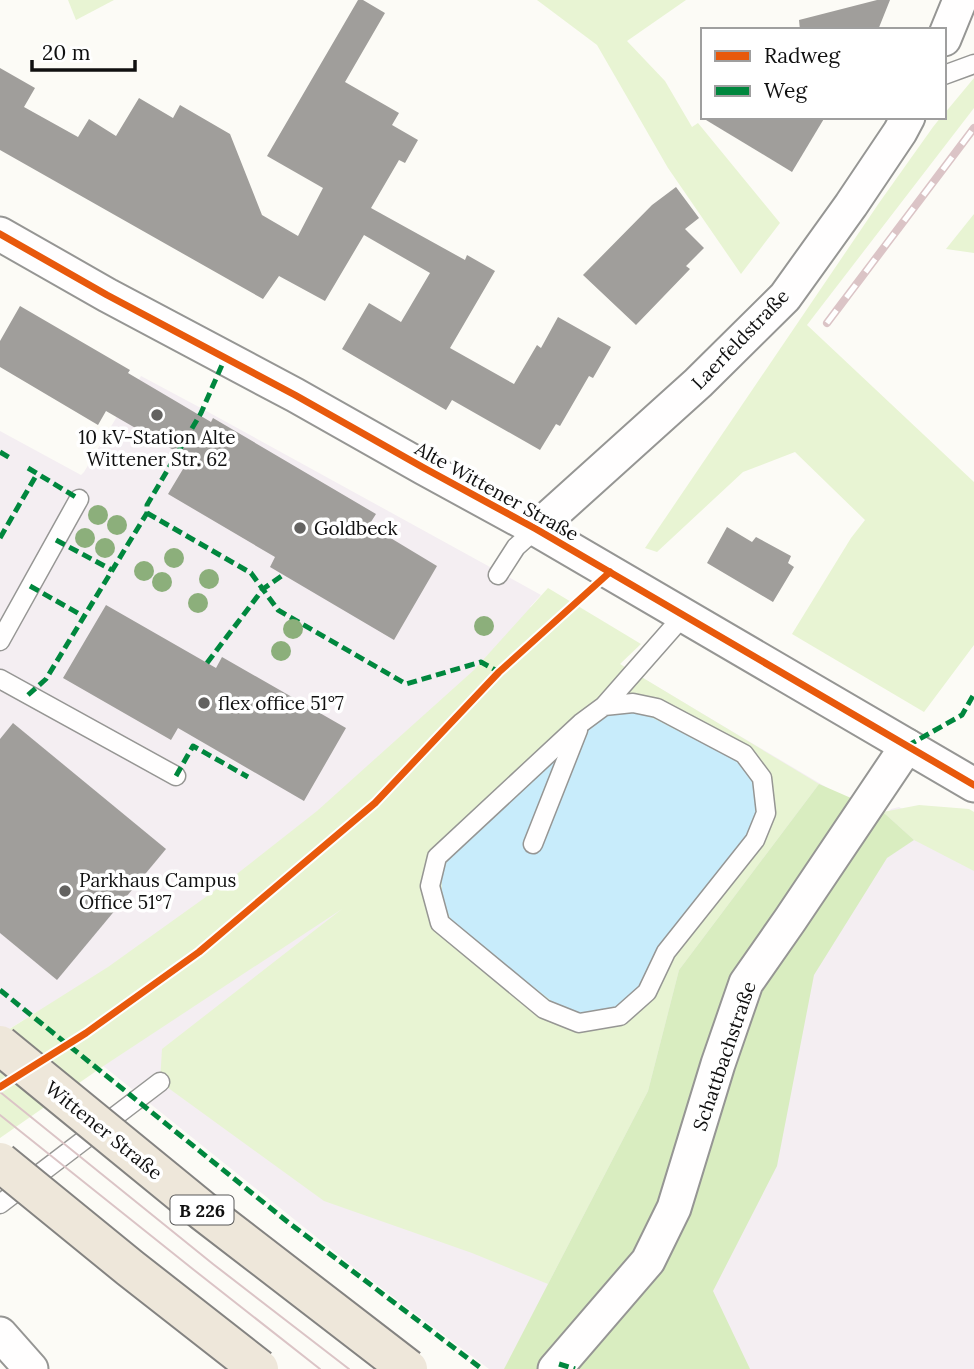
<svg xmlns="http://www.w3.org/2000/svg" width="974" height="1369" font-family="Lora,serif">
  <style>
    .industrial { fill: #f4eef2 }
    .green { fill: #e8f4d3 }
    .forest { fill: #d9edc0 }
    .water { fill: #c8ecfb }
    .building { fill: #a09e9b }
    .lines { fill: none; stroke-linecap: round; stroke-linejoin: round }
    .service-casing { stroke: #969694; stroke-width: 21 }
    .minor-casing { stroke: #969694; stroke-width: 37 }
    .service { stroke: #fffefe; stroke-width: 18 }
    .minor { stroke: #fffefe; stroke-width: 33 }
    .tram { stroke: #dbc4c6; stroke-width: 2 }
    .rail-casing { stroke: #dbc4c6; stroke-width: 8 }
    .rail { stroke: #fff; stroke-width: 5; stroke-dasharray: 16; stroke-linecap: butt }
    .primary-bridge-casing { stroke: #848381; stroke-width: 42; stroke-linecap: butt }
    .primary-bridge { stroke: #eee7da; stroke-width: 38 }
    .quiet { stroke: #00873e; stroke-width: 5; stroke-dasharray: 10 5; stroke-linecap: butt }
    .cycleway-casing { stroke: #fff; stroke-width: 11 }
    .cycleway { stroke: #e8590c; stroke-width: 7 }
    .tree { fill: #8caf7b }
    .poi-dot { fill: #636260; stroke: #fff; stroke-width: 2.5 }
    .labels { text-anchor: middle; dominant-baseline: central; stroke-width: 7; stroke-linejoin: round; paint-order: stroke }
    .shield { fill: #fff; stroke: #585858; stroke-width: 2 }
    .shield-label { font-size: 18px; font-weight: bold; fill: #101010 }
    .street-label { font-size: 19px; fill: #101010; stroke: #fff }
    .poi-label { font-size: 19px; fill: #101010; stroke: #fff; text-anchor: start }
  </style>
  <rect width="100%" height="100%" fill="#fcfbf6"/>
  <path class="industrial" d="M141 376 199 407 541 595 530 607 619 664 841 796 780 965 891 809 899 807 974 850V1369H489L356 1269 36 1012 0 1035V431L81 475 84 472Z"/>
  <g class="green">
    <path d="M68 0H114L76 20Z"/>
    <path d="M537 0H686L627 41 665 81 692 127 698 123 780 223 741 274 668 168 597 45Z"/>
    <path d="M974 78V108L807 325 974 482V645L924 712 792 634 851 538 865 520 795 452 743 472 657 552 645 548 879 203 933 127 941 117H944V114Z"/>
    <path d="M974 214V253L946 249Z"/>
    <path d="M548 588 641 644 620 664 819 784 679 970 648 1091 548 1284 472 1253 324 1201 160 1082 162 1049 342 909 102 1067 0 1138V1035L108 967 224 884 317 811 474 670Z"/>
    <path d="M919 805 969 809 974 812V871L914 840 883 812Z"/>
  </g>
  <path class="forest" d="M819 784 883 812 914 840 887 858 814 975 777 1166 713 1291 750 1369H504L648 1091 679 970Z"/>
  <path class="water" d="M623 712H634L653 718 732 758C762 779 760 805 749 836L662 942 640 987 617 1008 583 1015 568 1012 554 1003 455 926C444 910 439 890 443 871 445 864 449 856 453 850L596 722 607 715Z"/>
  <g class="building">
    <path d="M358 0H363L385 13 345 82 399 113 392 125 418 140 405 163 399 160 371 208 465 260 467 255 495 271 450 348 514 384 537 345 541 348 558 317 611 347 593 378 589 376 560 426 556 424 540 450 452 400 446 410 342 349 369 303 401 322 430 273 364 235 325 301 279 276 263 299 0 150V68L35 88 24 107 78 137 89 119 116 136 139 98 173 118 180 105 230 134 262 215 298 236 323 188 267 156Z"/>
    <path d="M877 0H890L878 30H800L799 20Z"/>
    <path d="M701 117H825L792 172Z"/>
    <path d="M676 187 699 218 685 229 704 248 686 266 690 269 636 325 583 275 652 205Z"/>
    <path d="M20 306 130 370 128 373 211 422 213 418 376 514 369 525 437 566 394 640 270 567 275 557 168 494 189 459 106 411 98 425 0 367V341Z"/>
    <path d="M727 527 752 542 756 537 791 556 788 563 794 567 773 602 707 563Z"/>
    <path d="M106 605 216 668 222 657 346 728 304 801 178 728 171 740 63 678Z"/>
    <path d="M13 723 166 849 57 980 0 933V739Z"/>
  </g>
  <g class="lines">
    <defs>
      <g id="service">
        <path d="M944 75 974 64"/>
        <path d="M498 575 516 547 536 529"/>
        <path d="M0 641 79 499"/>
        <path d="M0 679 176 776"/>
        <path d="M604 706 633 703 657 708 744 754 762 778 766 813 755 840 666 952 647 992 620 1016 579 1023 544 1009 440 923 430 886 437 857 581 723 604 706 684 615"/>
        <path d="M533 844 578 730"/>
        <path d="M0 1204 160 1082"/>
      </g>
      <g id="minor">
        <path d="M944 39 960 0"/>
        <path d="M0 234 107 295 295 395 424 468 536 529 974 785"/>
        <path d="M536 529 698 383 785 297 851 205 900 132 908 117"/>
        <path d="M0 1334 31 1369"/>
        <path d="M555 1369 648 1261 674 1208 718 1064 746 983 790 920 907 746"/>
      </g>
    </defs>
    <use href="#service" class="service-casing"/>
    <use href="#minor" class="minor-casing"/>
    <use href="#service" class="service"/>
    <use href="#minor" class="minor"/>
    <g class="tram">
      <path d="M0 1092 213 1264 349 1369"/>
      <path d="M0 1115 194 1270 320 1369"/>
    </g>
    <defs>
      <path id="rail" d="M827 323 974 128"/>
    </defs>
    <use href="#rail" class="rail-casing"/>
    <use href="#rail" class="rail"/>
    <defs>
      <g id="primary-bridge">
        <path d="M0 1045 203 1211 408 1369"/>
        <path d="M0 1162 130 1268 259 1369"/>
      </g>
    </defs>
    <use href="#primary-bridge" class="primary-bridge-casing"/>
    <use href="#primary-bridge" class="primary-bridge"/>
    <g class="quiet">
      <path d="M0 452 12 459"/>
      <path d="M28 468 79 499"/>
      <path d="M147 513 251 573 278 610 406 684 481 662 499 672"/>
      <path d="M0 538 37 474"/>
      <path d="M56 540 112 570"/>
      <path d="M30 586 83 616"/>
      <path d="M207 663 263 589 283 575"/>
      <path d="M28 695 46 679 147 513V505L201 413 225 358"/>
      <path d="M907 746 962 715 974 694"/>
      <path d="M176 776 193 746 248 777"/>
      <path d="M0 990 289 1223 482 1369"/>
      <path d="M559 1364 575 1369"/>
    </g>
    <defs>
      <g id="cycleway">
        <path d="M0 234 107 295 295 395 424 468 536 529 974 785"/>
        <path d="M0 1087 86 1033 199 952 375 803 499 672 610 572"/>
      </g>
    </defs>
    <use href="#cycleway" class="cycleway-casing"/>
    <use href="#cycleway" class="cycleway"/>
  </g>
  <g class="tree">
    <circle cx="98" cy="515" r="10"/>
    <circle cx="117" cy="525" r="10"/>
    <circle cx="85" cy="538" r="10"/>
    <circle cx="105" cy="548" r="10"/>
    <circle cx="174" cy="558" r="10"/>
    <circle cx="144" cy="571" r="10"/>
    <circle cx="209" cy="579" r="10"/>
    <circle cx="162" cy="582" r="10"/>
    <circle cx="198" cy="603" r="10"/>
    <circle cx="484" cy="626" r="10"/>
    <circle cx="293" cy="629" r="10"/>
    <circle cx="281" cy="651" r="10"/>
  </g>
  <g class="poi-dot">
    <circle cx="157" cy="415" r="7"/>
    <circle cx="300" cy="528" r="7"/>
    <circle cx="204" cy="703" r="7"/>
    <circle cx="65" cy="891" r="7"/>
  </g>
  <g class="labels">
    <rect class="shield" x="170.5" y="1195.5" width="63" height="29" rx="5"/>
    <g class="shield-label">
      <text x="202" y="1210">B 226</text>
    </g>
    <g class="street-label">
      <text transform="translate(740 339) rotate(-46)">Laerfeldstraße</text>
      <text transform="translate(497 491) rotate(29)">Alte Wittener Straße</text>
      <text transform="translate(724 1056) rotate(-71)">Schattbachstraße</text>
      <text transform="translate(104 1130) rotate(39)">Wittener Straße</text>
    </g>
    <g class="poi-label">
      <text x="157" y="437" text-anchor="middle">10 kV-Station Alte<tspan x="157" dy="22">Wittener Str. 62</tspan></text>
      <text x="314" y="528">Goldbeck</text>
      <text x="218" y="703">flex office 51°7</text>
      <text x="79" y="880">Parkhaus Campus<tspan x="79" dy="22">Office 51°7</tspan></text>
    </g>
  </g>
  <rect x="701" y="28" width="245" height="91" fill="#ffffff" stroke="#9f9f9f" stroke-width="2"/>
  <rect x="715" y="51" width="35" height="10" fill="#e8590c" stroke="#9f9f9f" stroke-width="2"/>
  <text x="764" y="63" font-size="21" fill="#101010">Radweg</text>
  <rect x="715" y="86" width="35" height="10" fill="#00873e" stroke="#9f9f9f" stroke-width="2"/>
  <text x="764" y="98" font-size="21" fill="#101010">Weg</text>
  <path d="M32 60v10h103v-10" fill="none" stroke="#101010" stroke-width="3.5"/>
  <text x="42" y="60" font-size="21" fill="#101010" stroke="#ffffff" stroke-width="5" paint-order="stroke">20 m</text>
</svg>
